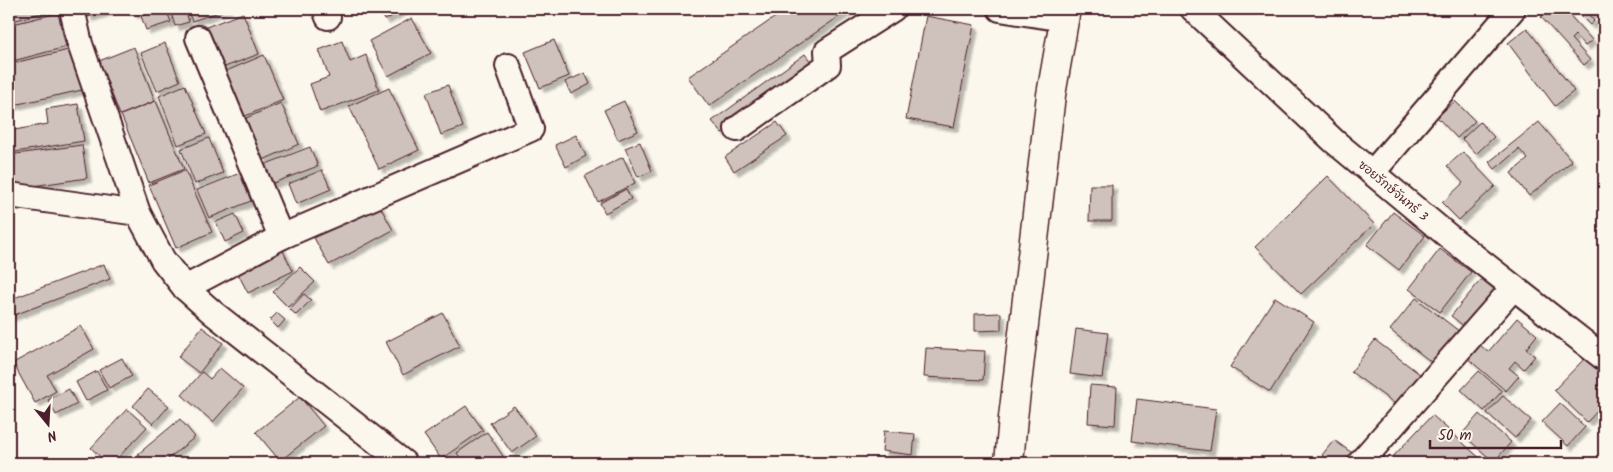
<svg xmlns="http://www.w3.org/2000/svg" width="1613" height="472" font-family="Kalam,'Playpen Sans Thai',sans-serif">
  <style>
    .building { fill: #cfc2bc; stroke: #4a1f2b; filter: url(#shadow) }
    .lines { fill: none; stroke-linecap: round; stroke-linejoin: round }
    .minor-casing { stroke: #4a1f2b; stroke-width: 28 }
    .major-casing { stroke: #4a1f2b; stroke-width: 31 }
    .minor { stroke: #fbf7ec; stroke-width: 24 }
    .major { stroke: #fbf7ec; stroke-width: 28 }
    .labels { text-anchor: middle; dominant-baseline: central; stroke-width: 4; stroke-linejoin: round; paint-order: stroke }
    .street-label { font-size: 12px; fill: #4a1f2b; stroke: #fbf7ec }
  </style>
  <defs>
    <filter id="shadow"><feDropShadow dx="4.5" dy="4.5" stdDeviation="1" flood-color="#0004"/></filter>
  </defs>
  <rect width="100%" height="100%" fill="#fbf7ec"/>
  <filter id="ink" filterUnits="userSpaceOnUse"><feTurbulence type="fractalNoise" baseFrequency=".02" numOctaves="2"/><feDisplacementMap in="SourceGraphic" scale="10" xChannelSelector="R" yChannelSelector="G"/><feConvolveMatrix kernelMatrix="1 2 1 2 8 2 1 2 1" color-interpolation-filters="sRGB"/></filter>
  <g filter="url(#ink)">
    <g class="building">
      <path d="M9 9H55L9 22Z"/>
      <path d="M86 9H113L88 17Z"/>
      <path d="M131 9H146L147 10 133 14Z"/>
      <path d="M162 9H166L171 22 146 30 141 16Z"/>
      <path d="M170 9H185L189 22 175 26Z"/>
      <path d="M187 9H228L192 21Z"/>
      <path d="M379 9H404L385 20Z"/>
      <path d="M787 9H850L709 106 688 77Z"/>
      <path d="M1550 9H1564L1592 40 1585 46 1575 35 1571 39 1590 60 1584 65 1541 17Z"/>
      <path d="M1574 9H1596L1589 15 1594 21 1590 25Z"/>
      <path d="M58 13 66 47 9 62V25Z"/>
      <path d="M243 13 259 54 222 68 206 27Z"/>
      <path d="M926 16 974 25 954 127 906 119Z"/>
      <path d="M412 18 431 53 388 76 369 41Z"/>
      <path d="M1527 28 1574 91 1555 106 1508 43Z"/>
      <path d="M554 40 569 76 540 88 525 52Z"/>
      <path d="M342 41 350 62 366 55 379 90 320 112 310 84 329 77 319 50Z"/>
      <path d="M165 43 180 81 157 91 141 53Z"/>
      <path d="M134 47 155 101 120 115 99 61Z"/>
      <path d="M73 49 82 90 9 106V64Z"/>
      <path d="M805 54 814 66 722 133 712 121Z"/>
      <path d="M264 55 283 100 243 117 224 72Z"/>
      <path d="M585 73 590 84 571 94 565 82Z"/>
      <path d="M185 85 206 134 178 145 159 96Z"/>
      <path d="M448 85 463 127 441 135 426 93Z"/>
      <path d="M389 88 419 150 379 169 349 106Z"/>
      <path d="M156 101 184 169 149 183 121 115Z"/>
      <path d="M624 101 638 131 618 140 604 110Z"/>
      <path d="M1455 101 1475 121 1457 138 1437 117Z"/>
      <path d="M281 103 299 144 263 160 244 119Z"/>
      <path d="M78 104 84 141 9 153V131L48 124 46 109Z"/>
      <path d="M777 122 787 136 734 171 725 157Z"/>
      <path d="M1480 122 1494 137 1476 154 1462 139Z"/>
      <path d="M1539 122 1572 161 1529 196 1511 173 1528 159 1519 149 1495 169 1489 162Z"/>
      <path d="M576 135 586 156 566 167 555 145Z"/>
      <path d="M209 138 223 173 195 184 181 149Z"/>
      <path d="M640 142 652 171 638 177 625 148Z"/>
      <path d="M82 145 87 178 12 189 9 155Z"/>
      <path d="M310 147 318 166 268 185 261 166Z"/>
      <path d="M1463 152 1495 186 1459 220 1442 203 1463 183 1447 166Z"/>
      <path d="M623 157 635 183 598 202 585 176Z"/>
      <path d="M185 170 212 232 176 248 149 185Z"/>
      <path d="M322 170 331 189 296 204 288 184Z"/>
      <path d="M240 173 251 201 209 218 197 190Z"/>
      <path d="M1328 176 1374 224 1301 294 1255 247Z"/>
      <path d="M1090 185H1112V221H1089Z"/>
      <path d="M626 189 631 199 605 213 600 203Z"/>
      <path d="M376 199 393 230 329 265 312 234Z"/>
      <path d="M1393 212 1425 236 1399 270 1367 245Z"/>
      <path d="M235 214 244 233 225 242 216 222Z"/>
      <path d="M279 243 293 271 248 293 234 266Z"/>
      <path d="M1440 249 1471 272 1440 312 1409 289Z"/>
      <path d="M104 264 110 279 9 317V300Z"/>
      <path d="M300 267 315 282 288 307 273 292Z"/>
      <path d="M1484 276 1503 292 1470 331 1451 316Z"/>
      <path d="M304 294 311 300 296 315 290 309Z"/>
      <path d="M1275 297 1314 322 1270 392 1230 367Z"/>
      <path d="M1416 298 1464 335 1439 368 1390 330Z"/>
      <path d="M277 313 285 320 278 328 270 320Z"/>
      <path d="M443 313 460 346 403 375 386 342Z"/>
      <path d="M1001 313V330L975 331V314Z"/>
      <path d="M1517 318 1537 335 1526 349 1535 356 1524 369 1515 361 1509 368 1519 376 1506 391 1467 358 1479 344 1488 352Z"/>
      <path d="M81 326 94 349 47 375 56 391 35 403 13 363Z"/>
      <path d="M202 327 223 343 199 373 178 357Z"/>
      <path d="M1076 329 1108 333 1102 378 1070 374Z"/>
      <path d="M1375 340 1421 375 1398 406 1351 372Z"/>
      <path d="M926 348 985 351 983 380 924 377Z"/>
      <path d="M1586 357 1604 374V404L1587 422 1554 390Z"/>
      <path d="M122 358 132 376 109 388 99 370Z"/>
      <path d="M220 368 243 388 213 422 182 395 202 372 210 379Z"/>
      <path d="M97 371 107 390 86 401 76 382Z"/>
      <path d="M1479 371 1502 391 1484 411 1461 390Z"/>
      <path d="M1090 385 1117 387 1115 425 1088 423Z"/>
      <path d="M69 389 77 404 56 415 48 400Z"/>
      <path d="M148 389 169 406 153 424 133 406Z"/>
      <path d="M1503 396 1531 420 1515 438 1487 413Z"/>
      <path d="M300 397 324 426 280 461 256 432Z"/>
      <path d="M1137 399 1216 409 1210 451 1132 441Z"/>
      <path d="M1560 403 1585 427 1568 446 1542 422Z"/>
      <path d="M466 406 483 430 441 459 424 435Z"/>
      <path d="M514 406 536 436 512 453 490 423Z"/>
      <path d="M127 409 147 427 113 463H107L91 448Z"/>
      <path d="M1479 414 1511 442 1494 462 1462 434Z"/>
      <path d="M1432 415 1485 463H1387Z"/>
      <path d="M180 419 195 437 163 463H146L138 454Z"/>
      <path d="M884 431 915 434 913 455 882 451Z"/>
      <path d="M487 432 503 456 493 463H463L457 453Z"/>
      <path d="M1334 440 1356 456 1350 463H1332L1322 455Z"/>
    </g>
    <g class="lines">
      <defs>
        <g id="minor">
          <path d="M72 9 80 44 138 213 163 260 185 288 212 312 404 463"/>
          <path d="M325 9 328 17"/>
          <path d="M1000 9 1064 19"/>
          <path d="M1193 9 1335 142 1447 235 1604 358"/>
          <path d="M198 38 281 237"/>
          <path d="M737 129 828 65 827 51 893 9"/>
          <path d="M1372 173 1513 9"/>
          <path d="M9 195 138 213"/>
          <path d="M185 288 281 237 531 129 508 66"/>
          <path d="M1360 463 1513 288"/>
        </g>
        <path id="major" d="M1009 463 1013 418 1051 95 1066 9"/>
      </defs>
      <use href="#minor" class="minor-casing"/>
      <use href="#major" class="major-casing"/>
      <use href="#minor" class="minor"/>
      <use href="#major" class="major"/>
    </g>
  </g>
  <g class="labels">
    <g class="street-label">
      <text transform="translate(1393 191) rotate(40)">ซอยรักษ์จันทร์ 3</text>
    </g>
  </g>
  <rect width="1613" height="472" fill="none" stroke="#fbf7ec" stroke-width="30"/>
  <rect x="15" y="15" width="1583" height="442" fill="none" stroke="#4a1f2b" stroke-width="2" filter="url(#ink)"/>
  <g transform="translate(48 424) rotate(162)" stroke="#fbf7ec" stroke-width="4" paint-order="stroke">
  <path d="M0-4L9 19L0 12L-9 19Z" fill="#4a1f2b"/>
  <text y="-8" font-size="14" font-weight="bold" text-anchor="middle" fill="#4a1f2b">N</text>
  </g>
  <path d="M1430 440v8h131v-8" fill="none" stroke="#4a1f2b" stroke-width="2.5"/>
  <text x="1438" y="440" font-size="15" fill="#4a1f2b" stroke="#fbf7ec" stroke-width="4" paint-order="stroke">50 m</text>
</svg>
